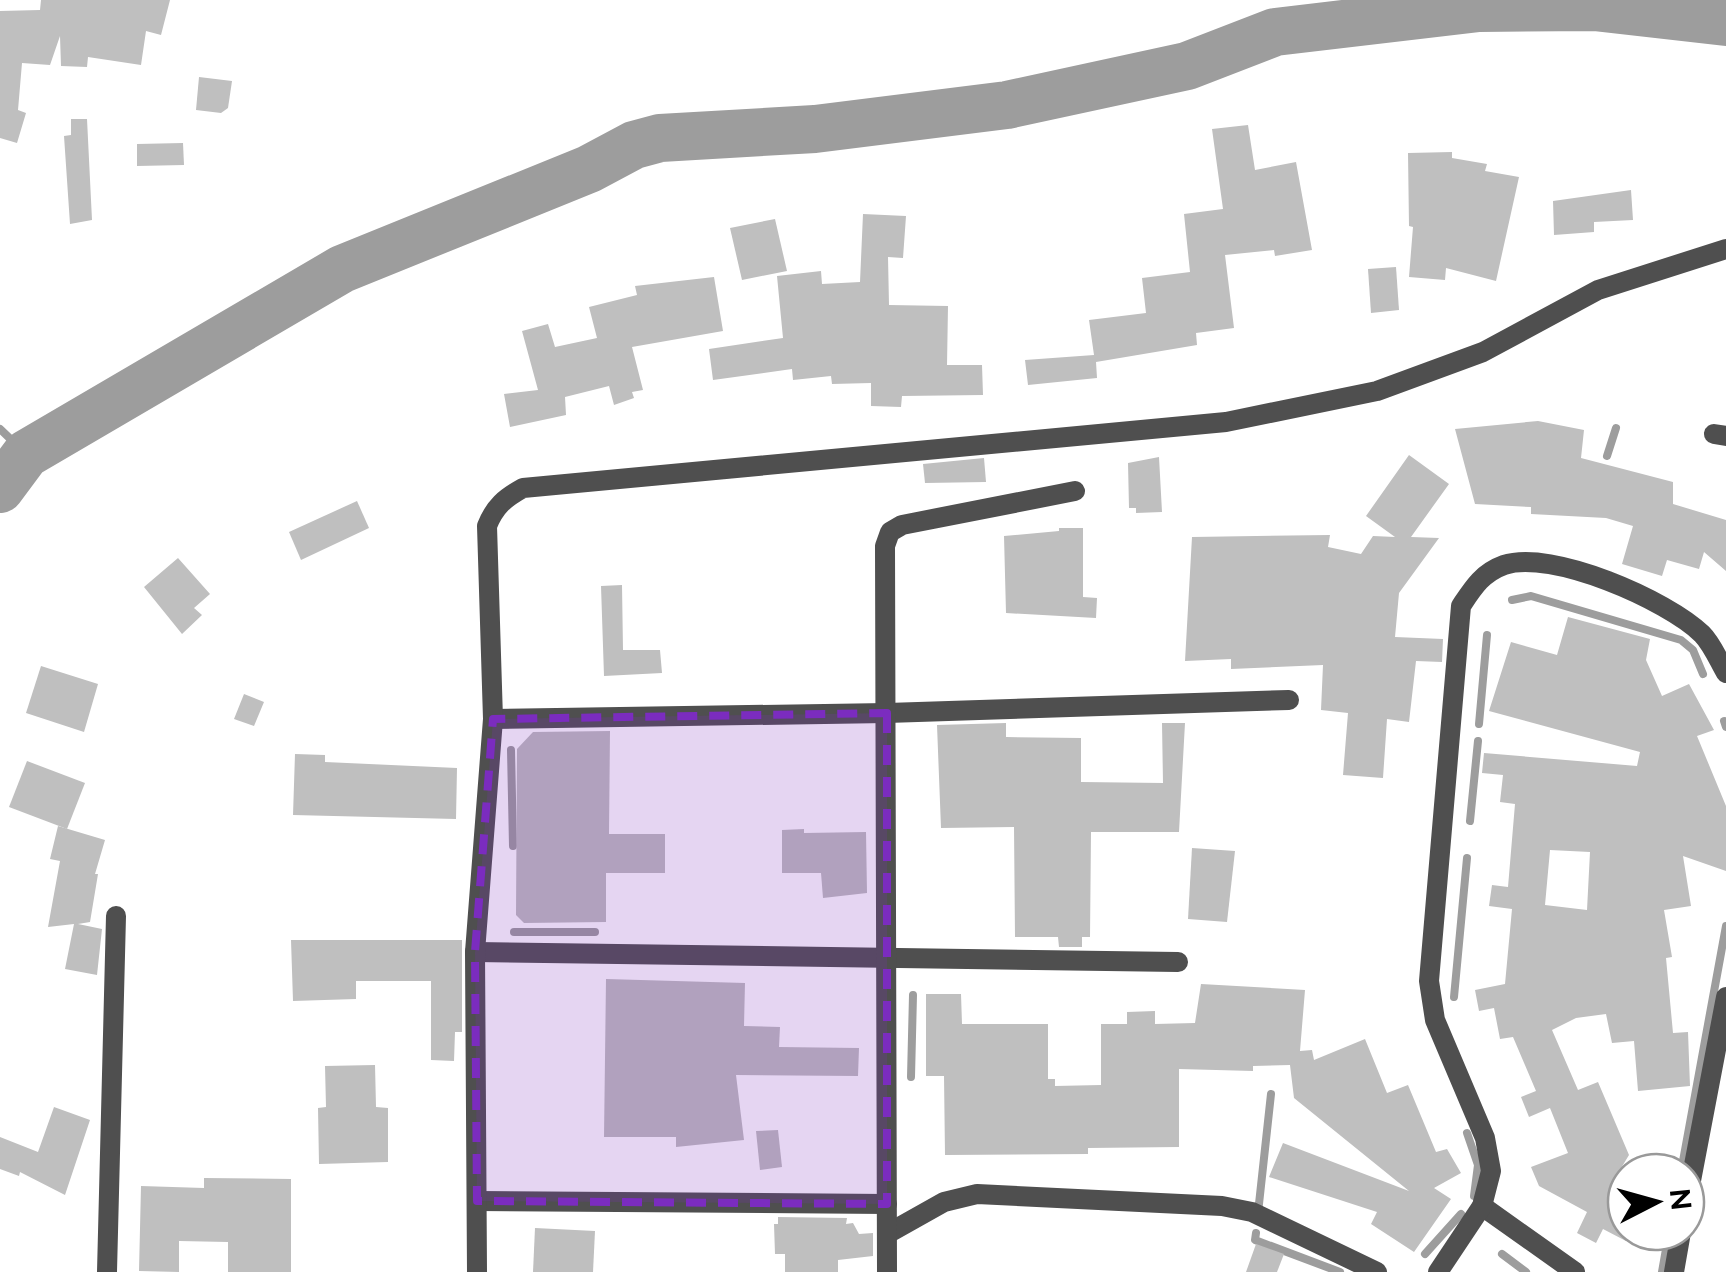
<svg xmlns="http://www.w3.org/2000/svg" width="1726" height="1272" font-family="Raleway,sans-serif">
  <style>
    .lines { fill: none; stroke-linecap: round; stroke-linejoin: round }
    .stream { stroke: #9d9d9d; stroke-width: 8 }
    .river { stroke: #9d9d9d; stroke-width: 48 }
    .building { fill: #bfbfbf; fill-rule: evenodd }
    .street { stroke: #4f4f4f; stroke-width: 20 }
    .marked { fill: #7b2cbf; fill-opacity: 0.2; stroke: #7b2cbf; stroke-width: 8; stroke-dasharray: 20 12; stroke-linejoin: round }
  </style>
  <rect width="100%" height="100%" fill="#fff"/>
  <g class="lines">
    <g class="stream">
      <path d="M0 429 26 454"/>
      <path d="M1607 456 1616 428"/>
      <path d="M1512 600 1531 596 1681 640 1693 650 1703 674"/>
      <path d="M1724 721 1726 727"/>
      <path d="M1479 724 1487 635"/>
      <path d="M511 750 513 846"/>
      <path d="M1470 821 1478 741"/>
      <path d="M514 932H595"/>
      <path d="M1454 997 1467 858"/>
      <path d="M911 1077 913 995"/>
      <path d="M1467 1133 1478 1165 1474 1196"/>
      <path d="M1681 1172 1726 926"/>
      <path d="M1258 1213 1271 1094"/>
      <path d="M1256 1233 1255 1240 1340 1272"/>
      <path d="M1425 1254 1461 1214"/>
      <path d="M1502 1254 1526 1272"/>
      <path d="M1662 1272 1669 1232"/>
    </g>
    <path class="river" d="M0 489 26 454 342 269 589 169 634 145 660 138 815 129 1007 105 1187 66 1275 32 1479 8 1594 7 1726 22"/>
  </g>
  <g class="building">
    <path d="M41 0H170L161 35 146 31 141 65 88 57 87 67 61 66 60 36 50 65 22 63 18 110 26 113 17 143 0 138V11L40 10Z"/>
    <path d="M199 77 232 81 228 108 221 113 196 110Z"/>
    <path d="M71 119H87L92 220 70 224 64 136 71 135Z"/>
    <path d="M1248 125 1255 170 1296 162 1312 250 1275 256 1274 250 1225 255 1234 328 1196 333 1197 345 1096 362 1097 378 1028 385 1025 360 1094 355 1089 320 1146 313 1142 278 1190 272 1184 214 1223 209 1212 129Z"/>
    <path d="M183 143 184 165 137 166V144Z"/>
    <path d="M1452 152V158L1487 164 1485 171 1519 177 1496 281 1446 268 1445 280 1409 277 1413 227 1409 226 1408 153Z"/>
    <path d="M1631 190 1633 220 1594 222V232L1554 235 1553 201Z"/>
    <path d="M863 214 906 216 903 258 888 257 889 305 948 306 947 365H982L983 395 902 396 901 407 871 406V383L832 384 831 376 793 380 792 369 713 380 709 349 783 338 777 276 821 271 822 284 860 282Z"/>
    <path d="M775 219 787 271 742 280 730 228Z"/>
    <path d="M1396 267 1399 310 1371 313 1368 269Z"/>
    <path d="M714 277 723 331 632 347 643 390 632 392 634 398 614 405 609 386 565 397 566 415 510 427 504 394 538 390 522 331 548 324 555 347 597 338 589 307 637 295 635 286Z"/>
    <path d="M1538 421 1584 430 1581 458 1673 482V504L1726 520V571L1704 552 1699 569 1667 560 1662 576 1622 564 1633 526 1606 518 1531 514V507L1475 504 1455 429Z"/>
    <path d="M1409 455 1449 484 1411 537 1439 538 1399 593 1395 637 1443 639 1442 662 1416 661 1409 722 1387 719 1383 778 1343 775 1348 713 1321 710 1323 665 1231 669V659L1185 661 1192 537 1330 535 1328 547 1361 554 1373 536 1395 537 1366 516Z"/>
    <path d="M1159 457 1162 512 1136 513V508H1129L1128 463Z"/>
    <path d="M984 458 986 482 925 483 923 464Z"/>
    <path d="M357 501 369 528 301 560 289 532Z"/>
    <path d="M1059 528H1083V597L1097 598 1096 618 1006 613 1004 536 1059 531Z"/>
    <path d="M178 558 210 594 194 608 202 615 182 634 144 587Z"/>
    <path d="M622 585 623 650H660L662 673 604 676 601 586Z"/>
    <path d="M1568 617 1650 639 1646 660 1662 696 1689 684 1714 730 1697 736 1726 806V871L1683 856 1691 906 1664 910 1672 957 1666 958 1673 1033 1688 1032 1690 1086 1638 1091 1634 1041 1612 1043 1606 1014 1576 1018 1552 1030 1578 1090 1598 1082 1629 1155 1609 1188 1626 1196V1241L1603 1229 1596 1243 1577 1233 1587 1212 1539 1186 1531 1167 1568 1153 1550 1108 1529 1117 1521 1097 1536 1091 1513 1037 1500 1039 1494 1008 1479 1011 1475 990 1505 984 1512 909 1489 906 1492 885 1508 887 1515 804 1500 802 1503 775 1482 773 1484 753 1637 766 1640 752 1489 711 1511 642 1557 655ZM1550 850 1590 852 1587 910 1545 905Z"/>
    <path d="M41 666 98 684 84 732 26 713Z"/>
    <path d="M244 694 264 702 254 726 234 719Z"/>
    <path d="M1006 723V737L1081 738V782L1163 783 1162 723H1185L1179 832H1091L1090 937H1082V947H1059L1058 937H1015L1014 827 941 828 937 725Z"/>
    <path d="M610 731 609 834H665V873H606V922L524 923 516 915 517 749 533 732Z"/>
    <path d="M295 754 325 755V762L457 768 456 819 293 815Z"/>
    <path d="M27 761 85 783 67 829 9 807Z"/>
    <path d="M58 826 105 840 95 874H98L90 922 78 924 102 929 97 975 65 969 74 924 48 927 60 861 50 859Z"/>
    <path d="M804 829V833L866 832 867 893 823 898 821 873H782V830Z"/>
    <path d="M1192 848 1235 851 1227 922 1188 919Z"/>
    <path d="M291 940H462V1032H455L454 1061 431 1060V981H356V999L293 1001Z"/>
    <path d="M606 979 745 983 744 1026 780 1027 779 1047 859 1048 858 1076 736 1075 744 1140 676 1147V1137H604Z"/>
    <path d="M1201 984 1305 990 1300 1051 1312 1050 1314 1060 1365 1039 1387 1093 1408 1085 1436 1152 1447 1149 1461 1173 1434 1188 1451 1199 1414 1252 1371 1224 1377 1212 1269 1177 1283 1143 1409 1191 1294 1098 1290 1065 1253 1066V1071L1179 1069V1147L1088 1148V1154L945 1155 944 1076H926V994H961L962 1024H1048V1079H1055V1086L1101 1085V1024H1127V1012L1155 1011V1024L1195 1023Z"/>
    <path d="M375 1065 376 1107 388 1108V1162L319 1164 318 1108 326 1107 325 1066Z"/>
    <path d="M54 1107 90 1120 65 1195 20 1172 19 1176 0 1169V1137L38 1152Z"/>
    <path d="M778 1130 782 1167 760 1170 756 1131Z"/>
    <path d="M204 1178 291 1179V1272H228V1242L179 1241V1272L139 1271 141 1186 204 1188Z"/>
    <path d="M778 1217 847 1218 846 1224 853 1223 859 1234 873 1233V1256L838 1260V1272H785V1254H775L774 1224H778Z"/>
    <path d="M535 1228 595 1231 593 1272H533Z"/>
    <path d="M1256 1244 1284 1254 1277 1272H1246Z"/>
  </g>
  <g class="lines">
    <g class="street">
      <path d="M1714 434 1726 436"/>
      <path d="M493 719 887 713 1289 700"/>
      <path d="M475 952 1178 962"/>
      <path d="M477 1201 887 1204"/>
      <path d="M1482 1206 1575 1272"/>
      <path d="M1686 1207 1726 997"/>
      <path d="M887 1234 944 1202 977 1194 1222 1206 1252 1212 1377 1272"/>
      <path d="M107 1272 116 916"/>
      <path d="M477 1272 475 952 493 719 487 526C495 506 505 498 523 488L1226 422 1377 391 1483 352 1598 290 1726 249"/>
      <path d="M887 1272 885 546 890 532 902 525 1075 491"/>
      <path d="M1438 1272 1482 1206 1491 1171 1485 1138 1435 1020 1429 981 1461 606C1473 588 1482 573 1504 565 1551 549 1667 600 1702 634 1712 644 1719 661 1726 673"/>
      <path d="M1674 1272 1681 1232"/>
    </g>
  </g>
  <path class="marked" d="M887 713V1204L477 1201 475 952 493 719Z"/>
  <g transform="translate(1656 1202) rotate(84)"><circle r="48" fill="#ffffff" stroke="#999999" stroke-width="2.5"/>
  <path d="M0-8L18 38L0 25L-18 38Z" fill="#000000"/>
  <text y="-15" font-size="28" font-weight="bold" text-anchor="middle" fill="#000000">N</text>
  </g>
</svg>
